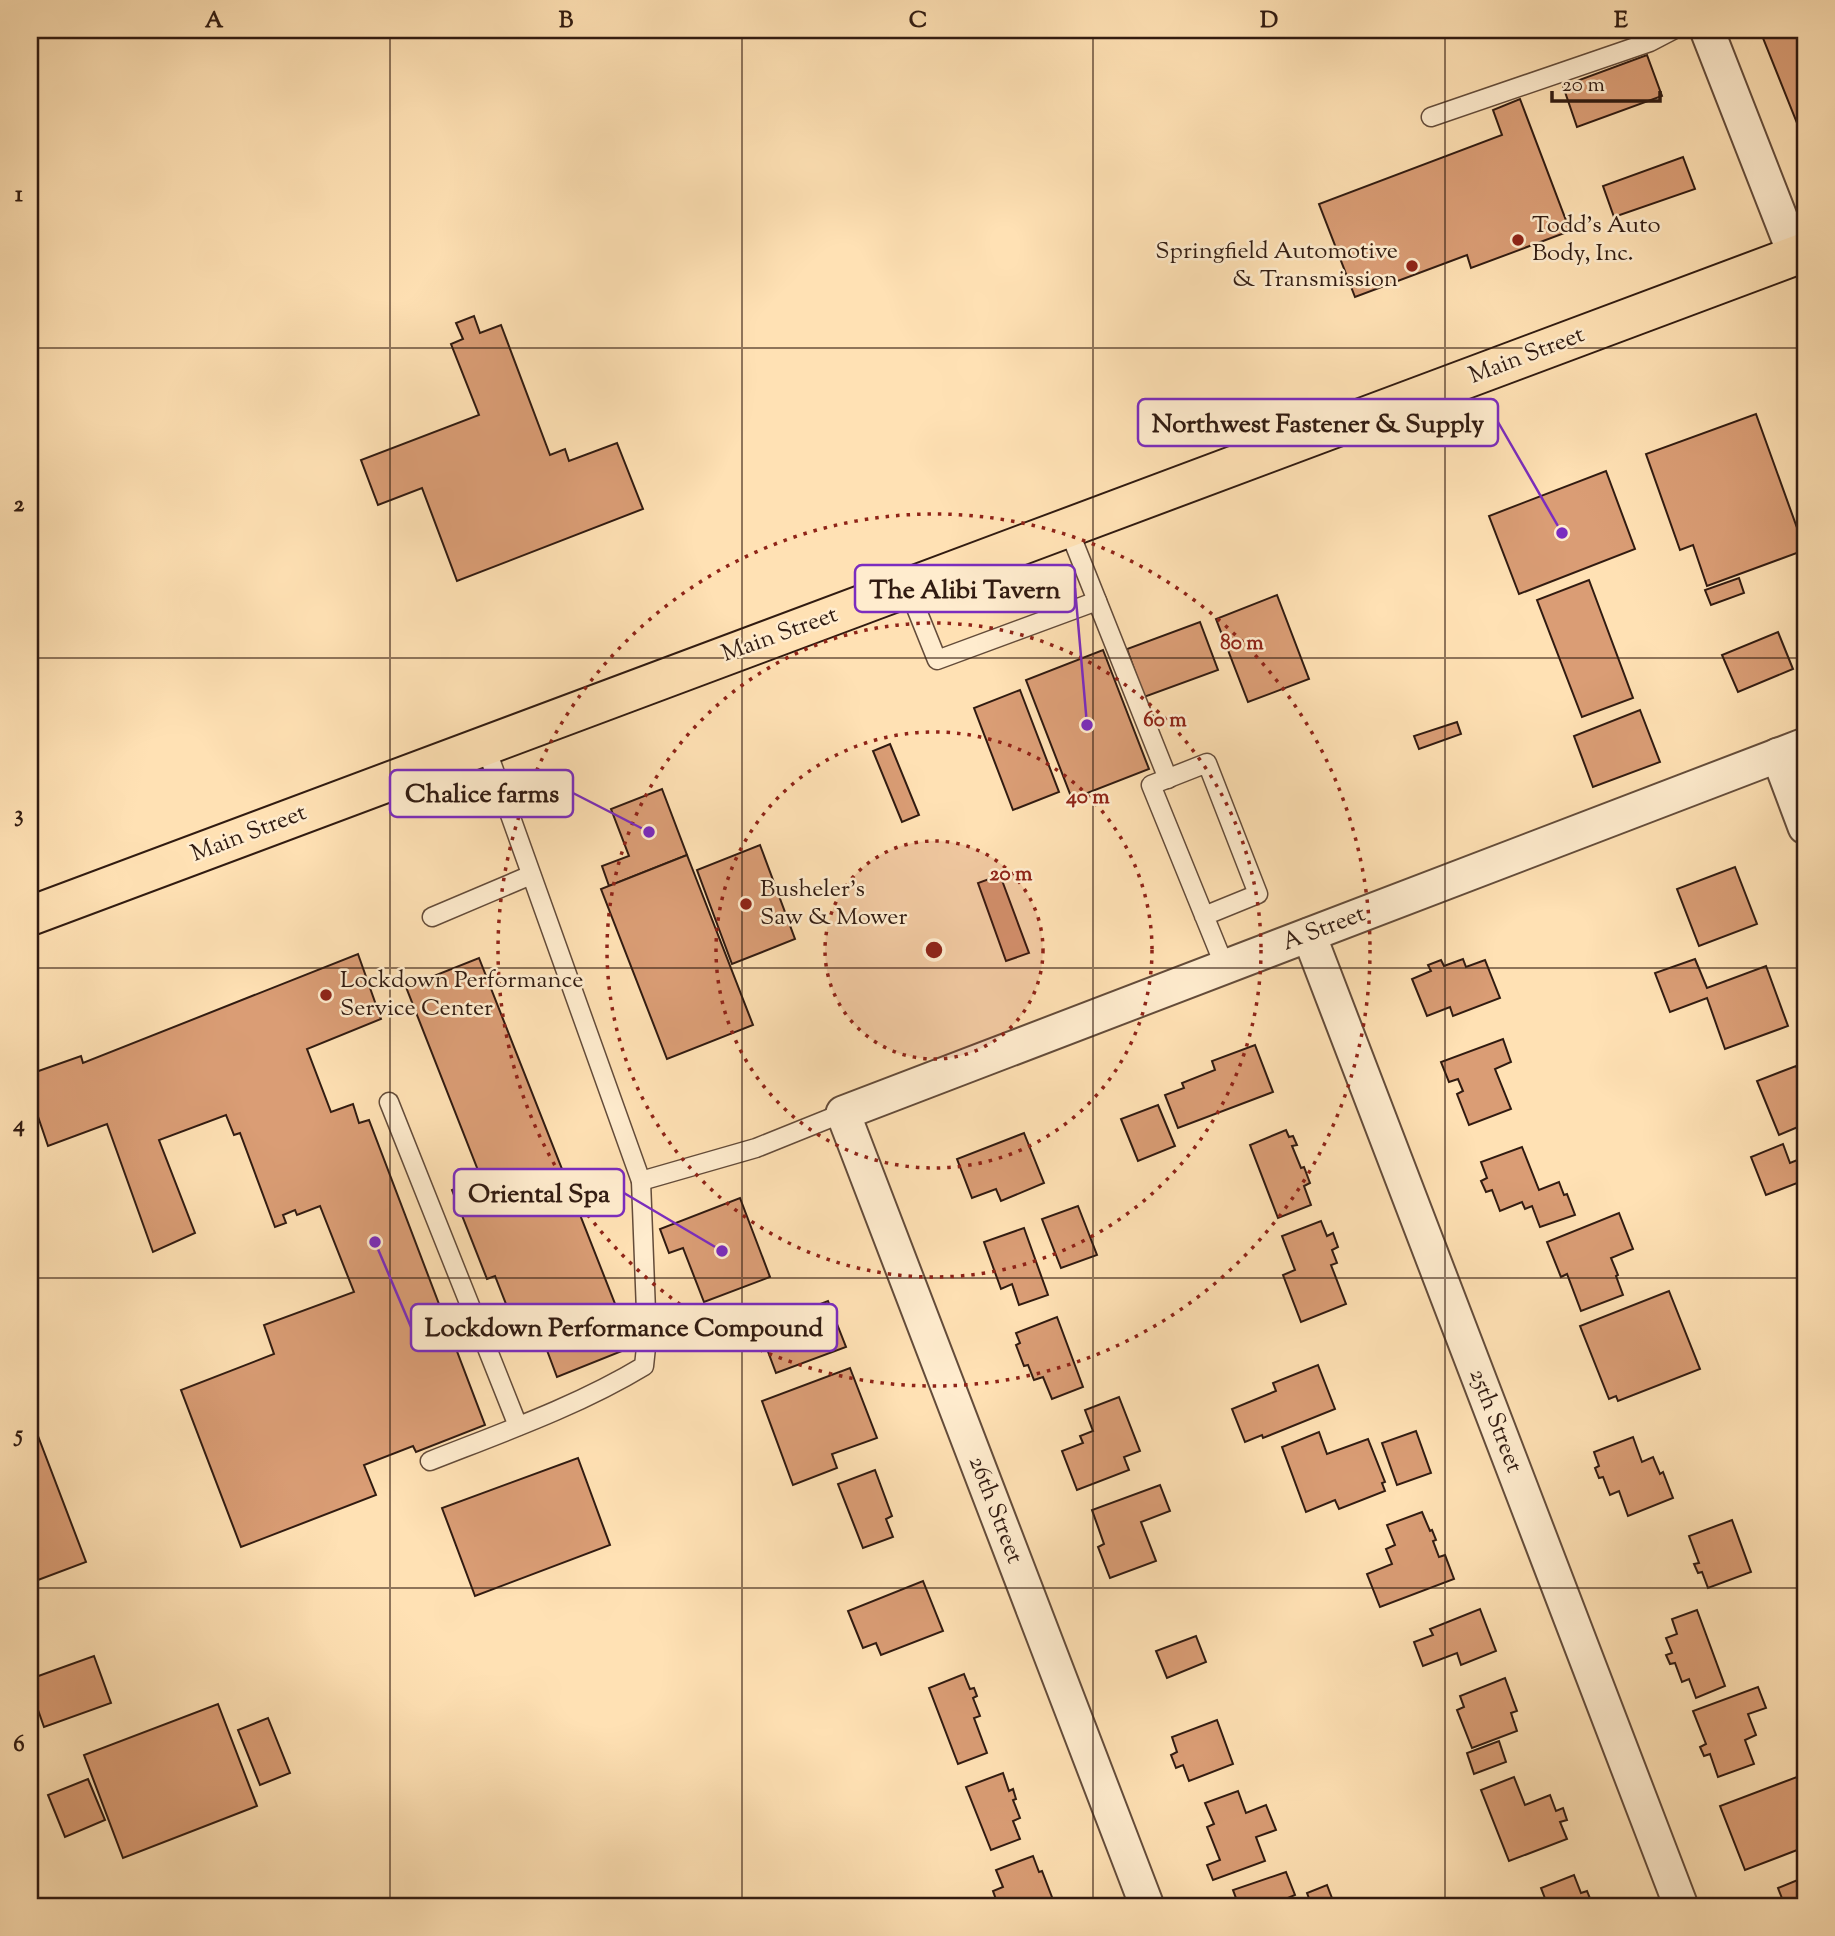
<svg xmlns="http://www.w3.org/2000/svg" width="1835" height="1936" font-family="'Sorts Mill Goudy',serif">
  <style>
    .building { fill: #da9d75; stroke: #311b11; stroke-width: 2 }
    .lines { fill: none; stroke-linecap: round; stroke-linejoin: round }
    .service-casing { stroke: #644c3a; stroke-width: 21 }
    .minor-casing { stroke: #644c3a; stroke-width: 37 }
    .primary-casing { stroke: #311b11; stroke-width: 42 }
    .service { stroke: #ffecce; stroke-width: 18 }
    .minor { stroke: #ffecce; stroke-width: 33 }
    .primary { stroke: #ffe1b4; stroke-width: 38 }
    .grid { fill: none; stroke: #311b11; stroke-width: 2; stroke-opacity: 0.55 }
    .ring { fill: none; stroke: #8f2418; stroke-width: 3.5; stroke-dasharray: 3.5 7 }
    .poi-dot { fill: #8f2418; stroke: #ffecce; stroke-width: 2.5 }
    .labels { text-anchor: middle; dominant-baseline: central; stroke-width: 5; stroke-linejoin: round; paint-order: stroke }
    .poi-label { font-size: 24px; fill: #311b11; stroke: #ffecce; text-anchor: start }
    .street-label { font-size: 24px; fill: #311b11; stroke: #ffecce }
    .centre { fill: #8f2418; stroke: #ffecce; stroke-width: 3.5 }
    .ring-label { font-size: 21px; text-anchor: middle; font-weight: bold; fill: #8f2418; stroke: #ffecce; stroke-width: 5; stroke-linejoin: round; paint-order: stroke }
    .leader { fill: none; stroke: #7b2cbf; stroke-width: 2.5 }
    .callout-dot { fill: #7b2cbf; stroke: #ffecce; stroke-width: 2.5 }
    .callout { fill: #ffecce; stroke: #7b2cbf; stroke-width: 2.5 }
    .callout-label { font-size: 26px; text-anchor: middle; font-weight: bold; fill: #311b11 }
    .neatline { fill: none; stroke: #311b11; stroke-width: 2.5 }
    .grid-label { font-size: 23px; text-anchor: middle; font-weight: bold; fill: #311b11 }
  </style>
  <rect width="100%" height="100%" fill="#ffe1b4"/>
  <filter id="stains"><feTurbulence type="fractalNoise" baseFrequency=".00286" numOctaves="4"/><feColorMatrix values="0 0 0 0 .2 0 0 0 0 .09 0 0 0 0 .02 0 0 0 .5 -.17"/></filter>
  <radialGradient id="worn" r=".72"><stop offset=".6" stop-color="#630" stop-opacity="0"/><stop offset="1" stop-color="#630" stop-opacity=".3"/></radialGradient>
  <g class="building">
    <path d="M1769 30H1805V120L1797 123 1761 33Z"/>
    <path d="M1647 55 1662 96 1577 127 1563 86Z"/>
    <path d="M1520 99 1570 231 1471 268 1467 255 1355 297 1319 204 1502 135 1493 110Z"/>
    <path d="M1683 157 1695 189 1614 217 1603 186Z"/>
    <path d="M474 316 480 333 501 325 550 455 565 449 569 461 617 443 643 509 457 581 422 488 378 505 361 460 479 415 451 344 463 339 456 323Z"/>
    <path d="M1756 414 1805 550 1707 586 1693 545 1680 550 1646 454Z"/>
    <path d="M1606 471 1635 549 1519 594 1489 516Z"/>
    <path d="M1739 578 1744 593 1711 605 1705 590Z"/>
    <path d="M1589 580 1633 698 1582 717 1537 600Z"/>
    <path d="M1277 595 1309 679 1248 702 1216 619Z"/>
    <path d="M1200 622 1218 670 1144 697 1127 649Z"/>
    <path d="M1778 632 1793 669 1738 692 1722 655Z"/>
    <path d="M1103 650 1149 769 1072 799 1026 680Z"/>
    <path d="M1020 690 1059 792 1013 810 974 708Z"/>
    <path d="M1640 710 1660 762 1593 787 1574 736Z"/>
    <path d="M1457 722 1461 734 1419 749 1414 736Z"/>
    <path d="M890 744 919 815 902 822 873 751Z"/>
    <path d="M662 789 687 855 609 886 602 866 629 856 611 809Z"/>
    <path d="M760 845 795 939 732 964 697 870Z"/>
    <path d="M687 855 753 1025 667 1059 601 889Z"/>
    <path d="M1735 867 1757 924 1699 946 1677 889Z"/>
    <path d="M1000 875 1029 953 1006 961 978 883Z"/>
    <path d="M358 954 381 1019 307 1049 331 1112 353 1104 359 1123 369 1120 485 1425 416 1452 413 1446 364 1465 376 1495 241 1547 181 1390 274 1354 264 1325 354 1292 320 1206 297 1215 295 1210 283 1215 286 1223 275 1227 240 1133 234 1135 226 1115 159 1140 195 1233 153 1252 107 1124 48 1146 30 1093V1074L81 1056 83 1063Z"/>
    <path d="M479 958 632 1347 557 1377 542 1337 522 1345 495 1276 487 1279 452 1190 481 1178 406 987Z"/>
    <path d="M1463 959 1466 967 1485 960 1500 998 1453 1016 1450 1007 1427 1016 1412 979 1431 971 1428 965 1441 960 1444 966Z"/>
    <path d="M1695 959 1707 988 1766 966 1788 1026 1725 1049 1707 998 1670 1012 1655 973Z"/>
    <path d="M1503 1039 1511 1062 1495 1069 1511 1109 1469 1125 1457 1094 1463 1091 1458 1079 1449 1082 1441 1062Z"/>
    <path d="M1255 1045 1273 1092 1178 1128 1165 1095 1184 1088 1182 1083 1215 1070 1212 1061Z"/>
    <path d="M1796 1066 1802 1081 1805 1080V1124L1779 1135 1757 1081Z"/>
    <path d="M1158 1105 1175 1146 1138 1161 1121 1119Z"/>
    <path d="M1286 1130 1289 1137 1293 1136 1297 1145 1292 1146 1301 1168 1304 1167 1310 1183 1304 1186 1311 1205 1278 1218 1250 1145Z"/>
    <path d="M1024 1133 1044 1183 1001 1201 996 1189 972 1198 957 1159Z"/>
    <path d="M1783 1144 1790 1163 1805 1157V1206L1797 1183 1766 1195 1751 1157Z"/>
    <path d="M1522 1147 1539 1190 1559 1182 1564 1195 1567 1194 1575 1215 1540 1227 1532 1206 1525 1209 1522 1202 1500 1211 1492 1190 1486 1192 1481 1181 1487 1178 1481 1162Z"/>
    <path d="M740 1198 770 1277 704 1302 683 1248 669 1253 660 1229Z"/>
    <path d="M1078 1206 1097 1255 1061 1268 1042 1219Z"/>
    <path d="M1619 1213 1633 1249 1611 1258 1618 1275 1616 1276 1623 1295 1581 1311 1567 1274 1561 1277 1547 1242Z"/>
    <path d="M1321 1221 1327 1236 1333 1233 1338 1247 1332 1250 1337 1263 1331 1265 1346 1304 1301 1322 1283 1275 1295 1270 1282 1236Z"/>
    <path d="M1024 1228 1048 1295 1019 1305 1012 1284 1001 1289 984 1242Z"/>
    <path d="M1669 1291 1700 1369 1618 1401 1616 1396 1609 1399 1580 1326Z"/>
    <path d="M828 1301 846 1347 776 1373 761 1333 791 1322 789 1316Z"/>
    <path d="M1057 1317 1083 1387 1052 1399 1043 1377 1034 1380 1028 1365 1024 1366 1016 1345 1020 1343 1016 1333Z"/>
    <path d="M1318 1365 1335 1409 1263 1438 1262 1435 1245 1442 1232 1409 1276 1391 1273 1383Z"/>
    <path d="M850 1368 877 1438 832 1454 837 1468 793 1485 762 1401Z"/>
    <path d="M1119 1397 1140 1451 1124 1457 1129 1470 1077 1490 1062 1451 1083 1443 1080 1436 1093 1431 1085 1410Z"/>
    <path d="M30 1415 86 1562 30 1583Z"/>
    <path d="M1416 1431 1431 1473 1397 1485 1382 1443Z"/>
    <path d="M1319 1432 1327 1454 1368 1439 1385 1482 1382 1483 1385 1491 1339 1509 1335 1500 1306 1512 1282 1447Z"/>
    <path d="M1633 1437 1642 1462 1653 1457 1660 1474 1663 1472 1673 1498 1628 1516 1619 1491 1610 1495 1603 1477 1599 1478 1595 1468 1599 1466 1594 1452Z"/>
    <path d="M578 1458 610 1545 475 1596 442 1508Z"/>
    <path d="M875 1470 892 1516 886 1519 893 1537 863 1548 838 1484Z"/>
    <path d="M1160 1485 1170 1511 1141 1522 1156 1561 1110 1578 1098 1547 1104 1544 1092 1510Z"/>
    <path d="M1422 1512 1430 1531 1432 1530 1436 1540 1433 1541 1439 1557 1445 1555 1454 1579 1380 1607 1367 1574 1392 1564 1386 1549 1395 1545 1387 1525Z"/>
    <path d="M1732 1520 1751 1572 1708 1588 1702 1572 1698 1573 1694 1564 1699 1563 1689 1536Z"/>
    <path d="M923 1581 943 1631 881 1655 876 1643 863 1648 848 1611Z"/>
    <path d="M1480 1609 1496 1651 1461 1665 1457 1653 1423 1666 1414 1642 1433 1635 1430 1629Z"/>
    <path d="M1697 1610 1725 1686 1696 1698 1689 1679 1682 1682 1675 1663 1670 1664 1666 1655 1672 1653 1666 1638 1677 1634 1672 1619Z"/>
    <path d="M1196 1636 1206 1662 1167 1678 1156 1651Z"/>
    <path d="M94 1656 111 1703 44 1727 30 1687V1679Z"/>
    <path d="M964 1674 970 1689 974 1688 977 1696 973 1698 980 1716 974 1718 987 1753 958 1764 929 1688Z"/>
    <path d="M1505 1678 1517 1711 1511 1713 1517 1731 1472 1748 1457 1710 1464 1707 1460 1696Z"/>
    <path d="M1758 1687 1766 1708 1748 1714 1756 1735 1745 1740 1754 1764 1718 1777 1710 1754 1704 1756 1700 1747 1706 1744 1693 1711Z"/>
    <path d="M218 1704 257 1806 123 1858 84 1755Z"/>
    <path d="M268 1718 290 1773 260 1785 238 1730Z"/>
    <path d="M1217 1720 1233 1764 1189 1781 1183 1765 1176 1768 1171 1755 1177 1752 1172 1737Z"/>
    <path d="M1499 1741 1506 1762 1474 1774 1467 1753Z"/>
    <path d="M1003 1773 1009 1791 1013 1789 1016 1799 1013 1800 1020 1818 1013 1821 1020 1839 991 1850 966 1787Z"/>
    <path d="M1805 1774V1824L1803 1825 1805 1832V1847L1745 1870 1720 1806Z"/>
    <path d="M1514 1777 1525 1805 1550 1795 1556 1811 1563 1808 1567 1820 1560 1822 1567 1839 1509 1861 1481 1790Z"/>
    <path d="M88 1779 105 1820 65 1837 48 1795Z"/>
    <path d="M1238 1791 1246 1813 1266 1805 1276 1830 1256 1837 1265 1861 1213 1880 1207 1865 1220 1860 1207 1827 1214 1824 1205 1803Z"/>
    <path d="M1033 1856 1039 1872 1042 1871 1055 1905 1051 1906H994L998 1905 993 1891 1003 1887 996 1870Z"/>
    <path d="M1286 1872 1295 1895 1283 1900 1286 1906H1239L1233 1890Z"/>
    <path d="M1574 1875 1581 1893 1587 1891 1593 1906H1548L1541 1888Z"/>
    <path d="M1805 1877V1906H1785L1778 1888Z"/>
    <path d="M1327 1885 1335 1906H1296L1310 1901 1307 1893Z"/>
  </g>
  <g class="lines">
    <defs>
      <g id="service">
        <path d="M1431 117 1650 42 1673 30"/>
        <path d="M1068 528 1168 779"/>
        <path d="M908 588 937 660 1097 601"/>
        <path d="M1204 916 1258 894 1207 763 1151 785 1225 967"/>
        <path d="M432 917 531 875"/>
        <path d="M389 1102 518 1426"/>
        <path d="M641 1181 756 1148 843 1113"/>
        <path d="M430 1461C501 1433 578 1406 644 1366L647 1338 641 1181 485 745"/>
      </g>
      <g id="minor">
        <path d="M1707 30 1795 255"/>
        <path d="M1778 755 1805 827"/>
        <path d="M1309 935 1681 1906"/>
        <path d="M1147 1906 843 1113 1805 745"/>
      </g>
      <path id="primary" d="M30 916 1805 252"/>
    </defs>
    <use href="#service" class="service-casing"/>
    <use href="#minor" class="minor-casing"/>
    <use href="#primary" class="primary-casing"/>
    <use href="#service" class="service"/>
    <use href="#minor" class="minor"/>
    <use href="#primary" class="primary"/>
  </g>
  <path class="grid" d="M390 30V1906M742 30V1906M1093 30V1906M1445 30V1906M30 348H1805M30 658H1805M30 968H1805M30 1278H1805M30 1588H1805"/>
  <circle cx="934" cy="950" r="109" fill="#8f2418" fill-opacity=".12"/>
  <g class="ring">
    <circle cx="934" cy="950" r="109"/>
    <circle cx="934" cy="950" r="218"/>
    <circle cx="934" cy="950" r="327"/>
    <circle cx="934" cy="950" r="436"/>
  </g>
  <g class="poi-dot">
    <circle cx="1518" cy="240" r="7"/>
    <circle cx="1412" cy="266" r="7"/>
    <circle cx="746" cy="904" r="7"/>
    <circle cx="326" cy="995" r="7"/>
  </g>
  <g class="labels">
    <g class="poi-label">
      <text x="1532" y="226">Todd's Auto<tspan x="1532" dy="28">Body, Inc.</tspan></text>
      <text x="1398" y="252" text-anchor="end">Springfield Automotive<tspan x="1398" dy="28">&amp; Transmission</tspan></text>
      <text x="760" y="890">Busheler's<tspan x="760" dy="28">Saw &amp; Mower</tspan></text>
      <text x="340" y="981">Lockdown Performance<tspan x="340" dy="28">Service Center</tspan></text>
    </g>
    <g class="street-label">
      <text transform="translate(1527 356) rotate(-21)">Main Street</text>
      <text transform="translate(780 635) rotate(-20)">Main Street</text>
      <text transform="translate(249 834) rotate(-21)">Main Street</text>
      <text transform="translate(1324 929) rotate(-21)">A Street</text>
      <text transform="translate(1495 1421) rotate(69)">25th Street</text>
      <text transform="translate(995 1510) rotate(69)">26th Street</text>
    </g>
  </g>
  <circle cx="934" cy="950" r="10" class="centre"/>
  <g class="ring-label">
    <text x="1242" y="649">80 m</text>
    <text x="1165" y="726">60 m</text>
    <text x="1088" y="803">40 m</text>
    <text x="1011" y="880">20 m</text>
  </g>
  <path class="leader" d="M1562 533L1498 422M1087 725L1075 588M649 832L573 793M722 1251L624 1193M375 1242L411 1327"/>
  <g class="callout-dot">
    <circle cx="1562" cy="533" r="7"/>
    <circle cx="1087" cy="725" r="7"/>
    <circle cx="649" cy="832" r="7"/>
    <circle cx="722" cy="1251" r="7"/>
    <circle cx="375" cy="1242" r="7"/>
  </g>
  <g class="callout">
    <rect x="1138" y="399" width="360" height="47" rx="7"/>
    <rect x="855" y="565" width="220" height="47" rx="7"/>
    <rect x="390" y="770" width="183" height="47" rx="7"/>
    <rect x="454" y="1169" width="170" height="47" rx="7"/>
    <rect x="411" y="1304" width="426" height="47" rx="7"/>
  </g>
  <g class="callout-label">
    <text x="1318" y="432">Northwest Fastener &amp; Supply</text>
    <text x="965" y="598">The Alibi Tavern</text>
    <text x="482" y="802">Chalice farms</text>
    <text x="539" y="1202">Oriental Spa</text>
    <text x="624" y="1336">Lockdown Performance Compound</text>
  </g>
  <rect width="1835" height="1936" fill="none" stroke="#ffe1b4" stroke-width="77"/>
  <path d="M1552 91v10h108v-10" fill="none" stroke="#311b11" stroke-width="3.5"/>
  <text x="1562" y="91" font-size="21" fill="#311b11" stroke="#ffecce" stroke-width="5" paint-order="stroke">20 m</text>
  <rect x="38" y="38" width="1759" height="1860" class="neatline"/>
  <g class="grid-label">
    <text x="214" y="27">A</text>
    <text x="566" y="27">B</text>
    <text x="918" y="27">C</text>
    <text x="1269" y="27">D</text>
    <text x="1621" y="27">E</text>
    <text x="19" y="201">1</text>
    <text x="19" y="511">2</text>
    <text x="19" y="821">3</text>
    <text x="19" y="1131">4</text>
    <text x="19" y="1441">5</text>
    <text x="19" y="1751">6</text>
  </g>
  <rect width="100%" height="100%" filter="url(#stains)"/>
  <rect width="100%" height="100%" fill="url(#worn)"/>
</svg>
